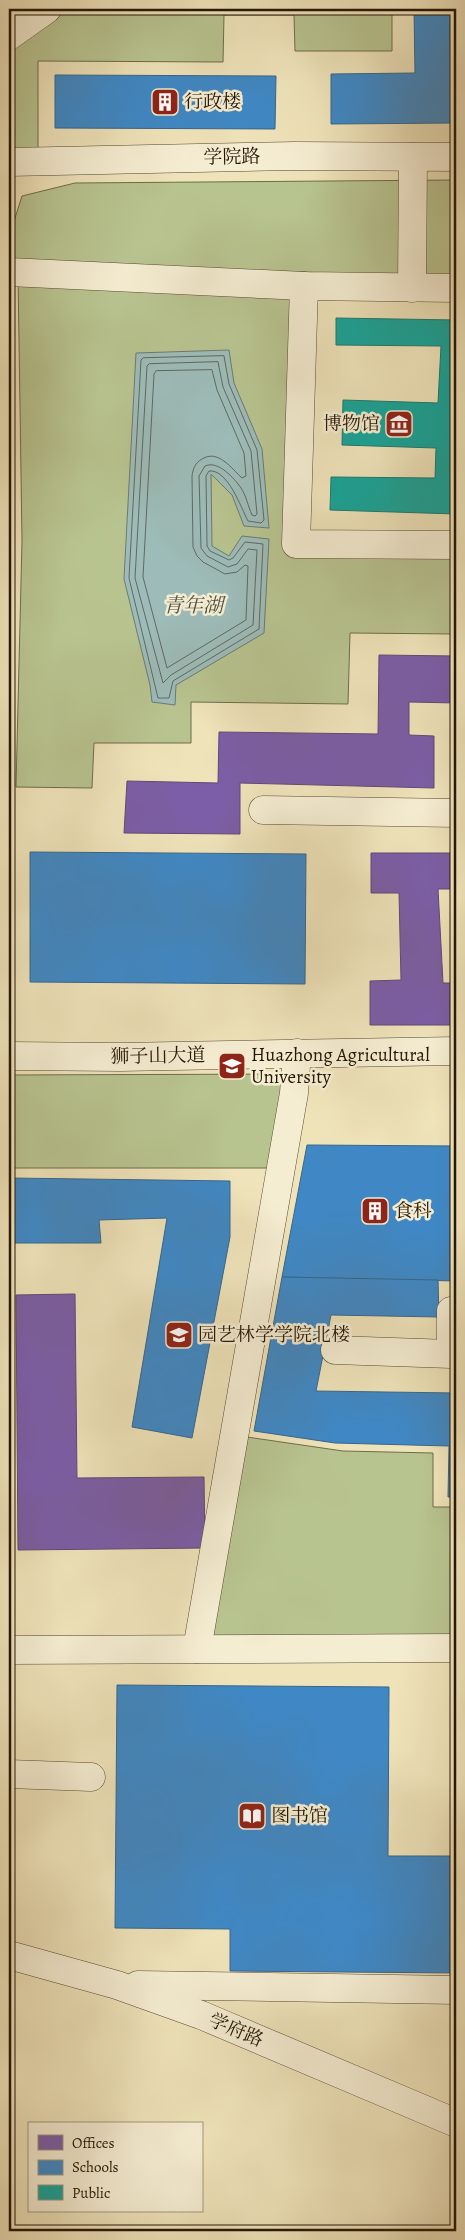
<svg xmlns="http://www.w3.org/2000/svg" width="465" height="2240" font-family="Alegreya,'Noto Serif SC',serif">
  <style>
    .green { fill: #b8c490; stroke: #6e6d4b }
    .water { fill: #9dbcb9; stroke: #6d7a71 }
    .offices { fill: #7b5ea7; stroke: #614877 }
    .schools { fill: #3f88c5; stroke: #37668c }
    .public { fill: #17a398; stroke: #1b796c }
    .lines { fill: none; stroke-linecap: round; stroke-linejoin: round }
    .shore { stroke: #606960; stroke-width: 1 }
    .minor-casing { stroke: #574933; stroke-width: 29 }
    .minor { stroke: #f5edd2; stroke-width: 28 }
    .labels { text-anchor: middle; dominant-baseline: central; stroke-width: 5; stroke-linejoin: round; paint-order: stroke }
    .poi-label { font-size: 19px; fill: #241606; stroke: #f5edd2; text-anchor: start }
    .street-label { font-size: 19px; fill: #241606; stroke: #f5edd2 }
    .water-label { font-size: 20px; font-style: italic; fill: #4e5045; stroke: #f5edd2 }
  </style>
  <rect width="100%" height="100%" fill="#efe3ba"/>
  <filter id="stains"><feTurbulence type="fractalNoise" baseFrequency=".004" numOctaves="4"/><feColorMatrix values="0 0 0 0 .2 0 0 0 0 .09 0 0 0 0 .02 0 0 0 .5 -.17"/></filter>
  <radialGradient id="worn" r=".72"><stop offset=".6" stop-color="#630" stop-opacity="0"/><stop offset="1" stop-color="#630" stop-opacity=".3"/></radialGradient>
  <g class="green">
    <path d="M65 9H392V51H295L294 15H224L223 62 38 61V149H9V50Z"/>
    <path d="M456 180V277L297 272 287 552 456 553V634L350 633 348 704 191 702V743H94L92 788 16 787 22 541 18 273 9 251V237L22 196 75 183Z"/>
    <path d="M288 1074 271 1168H9V1075Z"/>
    <path d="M240 1436 343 1451 433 1453V1507H456V1615L447 1646 205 1642Z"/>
  </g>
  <path class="water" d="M229 350 234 383 262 449 269 528 244 526 232 495 211 474 212 546 229 556 242 536 269 539 264 633 176 685 175 705 152 702 150 685 124 579 136 353Z"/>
  <g class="offices">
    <path d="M379 655 456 656V703L409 702V735L434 736V788L240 783V834L124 833 127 781 218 783 219 732 378 734Z"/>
    <path d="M371 853H456V889H438L443 983H456V1025H370V981L401 980 399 893H371Z"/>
    <path d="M75 1294 77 1478 204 1477 205 1548 18 1550 16 1295Z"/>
  </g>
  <g class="schools">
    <path d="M414 9H456V123L331 124V74L415 73Z"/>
    <path d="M55 75 276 76 275 129 55 128Z"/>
    <path d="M30 852 306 854 305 984 30 982Z"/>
    <path d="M307 1145 456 1146V1281L282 1277Z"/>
    <path d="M11 1178 230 1181V1237L192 1438 132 1427 167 1218 99 1220 101 1243H9Z"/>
    <path d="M282 1277 438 1280 439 1317 331 1315 316 1391 456 1393V1497H448L449 1446 335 1443 254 1431Z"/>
    <path d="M117 1685 389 1687 388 1856H456V1973L230 1971V1929L115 1928Z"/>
  </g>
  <path class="public" d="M336 318 456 320V514L330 510 331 477 435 478 436 448 342 445 343 400 438 403 441 346 336 345Z"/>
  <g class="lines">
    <g class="shore">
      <path d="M224 356 229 384 257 450 264 520 261 523 248 521C241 508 228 469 209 471L206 476 207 546 210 551 229 560 233 558 245 542 263 544 259 629 173 681 169 698H158L129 578 141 360 143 358Z"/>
      <path d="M218 362 223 387 251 451 257 514 255 516 252 515C248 506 246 495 241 488 234 478 218 460 205 466L199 476 201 548 207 556 228 567 237 564 248 549 257 550 253 625 171 675 163 683 135 578 147 366 149 364Z"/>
      <path d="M212 370 217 390 244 453 246 476 242 478C231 468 218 449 202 459 195 463 193 469 192 476L193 547 197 556 203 562 225 574 237 572 245 565 248 566 246 620 167 668 143 577 154 374 156 371Z"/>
    </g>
    <defs>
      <g id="minor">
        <path d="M9 36 47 9"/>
        <path d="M9 162 295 156 456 157"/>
        <path d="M9 272 304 286 456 288"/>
        <path d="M304 286 296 544 456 545"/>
        <path d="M412 288 413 157"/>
        <path d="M263 810 456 813"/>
        <path d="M9 1056 120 1057 456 1051"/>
        <path d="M335 1350 451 1354V1311H456"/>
        <path d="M197 1649 294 1093 297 1053"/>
        <path d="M9 1650 456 1648"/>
        <path d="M9 1774 91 1777"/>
        <path d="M9 1955 117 1985 201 2015 456 2123"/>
        <path d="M138 1985 456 1990"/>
      </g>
    </defs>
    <use href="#minor" class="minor-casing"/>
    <use href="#minor" class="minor"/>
  </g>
  <defs>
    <symbol id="building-square" viewBox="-11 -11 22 22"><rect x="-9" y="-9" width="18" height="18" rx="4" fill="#8f2418" stroke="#f5edd2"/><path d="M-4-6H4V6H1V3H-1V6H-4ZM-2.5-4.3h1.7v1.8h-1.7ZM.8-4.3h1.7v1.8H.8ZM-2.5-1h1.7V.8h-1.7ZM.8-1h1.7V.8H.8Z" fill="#fff"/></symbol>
    <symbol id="museum-square" viewBox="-11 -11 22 22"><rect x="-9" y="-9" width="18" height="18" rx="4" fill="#8f2418" stroke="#f5edd2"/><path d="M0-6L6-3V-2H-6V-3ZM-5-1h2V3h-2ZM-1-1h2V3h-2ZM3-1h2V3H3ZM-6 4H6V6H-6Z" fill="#fff"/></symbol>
    <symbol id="university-square" viewBox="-11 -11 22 22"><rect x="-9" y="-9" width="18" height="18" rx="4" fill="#8f2418" stroke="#f5edd2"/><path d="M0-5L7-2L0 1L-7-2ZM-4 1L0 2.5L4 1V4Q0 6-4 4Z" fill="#fff"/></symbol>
    <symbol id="school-square" viewBox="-11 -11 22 22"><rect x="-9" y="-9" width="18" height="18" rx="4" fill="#8f2418" stroke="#f5edd2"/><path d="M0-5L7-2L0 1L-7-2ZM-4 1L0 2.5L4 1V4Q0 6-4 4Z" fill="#fff"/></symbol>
    <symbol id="library-square" viewBox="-11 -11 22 22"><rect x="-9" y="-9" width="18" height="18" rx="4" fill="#8f2418" stroke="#f5edd2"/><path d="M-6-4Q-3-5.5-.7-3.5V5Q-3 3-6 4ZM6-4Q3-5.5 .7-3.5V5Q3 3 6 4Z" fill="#fff"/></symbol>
  </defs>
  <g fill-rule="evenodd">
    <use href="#building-square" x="149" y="86" width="32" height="32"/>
    <use href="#museum-square" x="383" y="408" width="32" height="32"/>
    <use href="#university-square" x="216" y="1050" width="32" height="32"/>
    <use href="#building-square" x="359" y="1195" width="32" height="32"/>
    <use href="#school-square" x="163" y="1319" width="32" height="32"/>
    <use href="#library-square" x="236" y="1800" width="32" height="32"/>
  </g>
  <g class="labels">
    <g class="poi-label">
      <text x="184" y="102">行政楼</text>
      <text x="380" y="424" text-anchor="end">博物馆</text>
      <text x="251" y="1055">Huazhong Agricultural<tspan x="251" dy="22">University</tspan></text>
      <text x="394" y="1211">食科</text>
      <text x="198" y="1335">园艺林学学院北楼</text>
      <text x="271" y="1816">图书馆</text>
    </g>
    <g class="street-label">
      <text transform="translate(232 157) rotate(-1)">学院路</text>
      <text transform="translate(158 1056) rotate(-1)">狮子山大道</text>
      <text transform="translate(236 2030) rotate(23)">学府路</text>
    </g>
    <g class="water-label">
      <text x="193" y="605">青年湖</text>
    </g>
  </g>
  <rect width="465" height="2240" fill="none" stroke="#efe3ba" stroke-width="30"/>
  <rect x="10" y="10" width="445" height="2220" fill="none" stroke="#241606" stroke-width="2.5"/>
  <rect x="15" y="15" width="435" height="2210" fill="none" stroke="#241606"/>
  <rect x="28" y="2122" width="175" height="90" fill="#f5edd2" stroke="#a19780"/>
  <rect x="38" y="2135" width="25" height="15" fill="#7b5ea7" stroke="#a19780"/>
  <text x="72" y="2148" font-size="15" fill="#241606">Offices</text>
  <rect x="38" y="2160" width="25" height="15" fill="#3f88c5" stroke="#a19780"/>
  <text x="72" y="2172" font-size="15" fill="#241606">Schools</text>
  <rect x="38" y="2185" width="25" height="15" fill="#17a398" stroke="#a19780"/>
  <text x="72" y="2198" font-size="15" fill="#241606">Public</text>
  <rect width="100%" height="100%" filter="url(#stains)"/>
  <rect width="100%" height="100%" fill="url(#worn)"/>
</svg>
